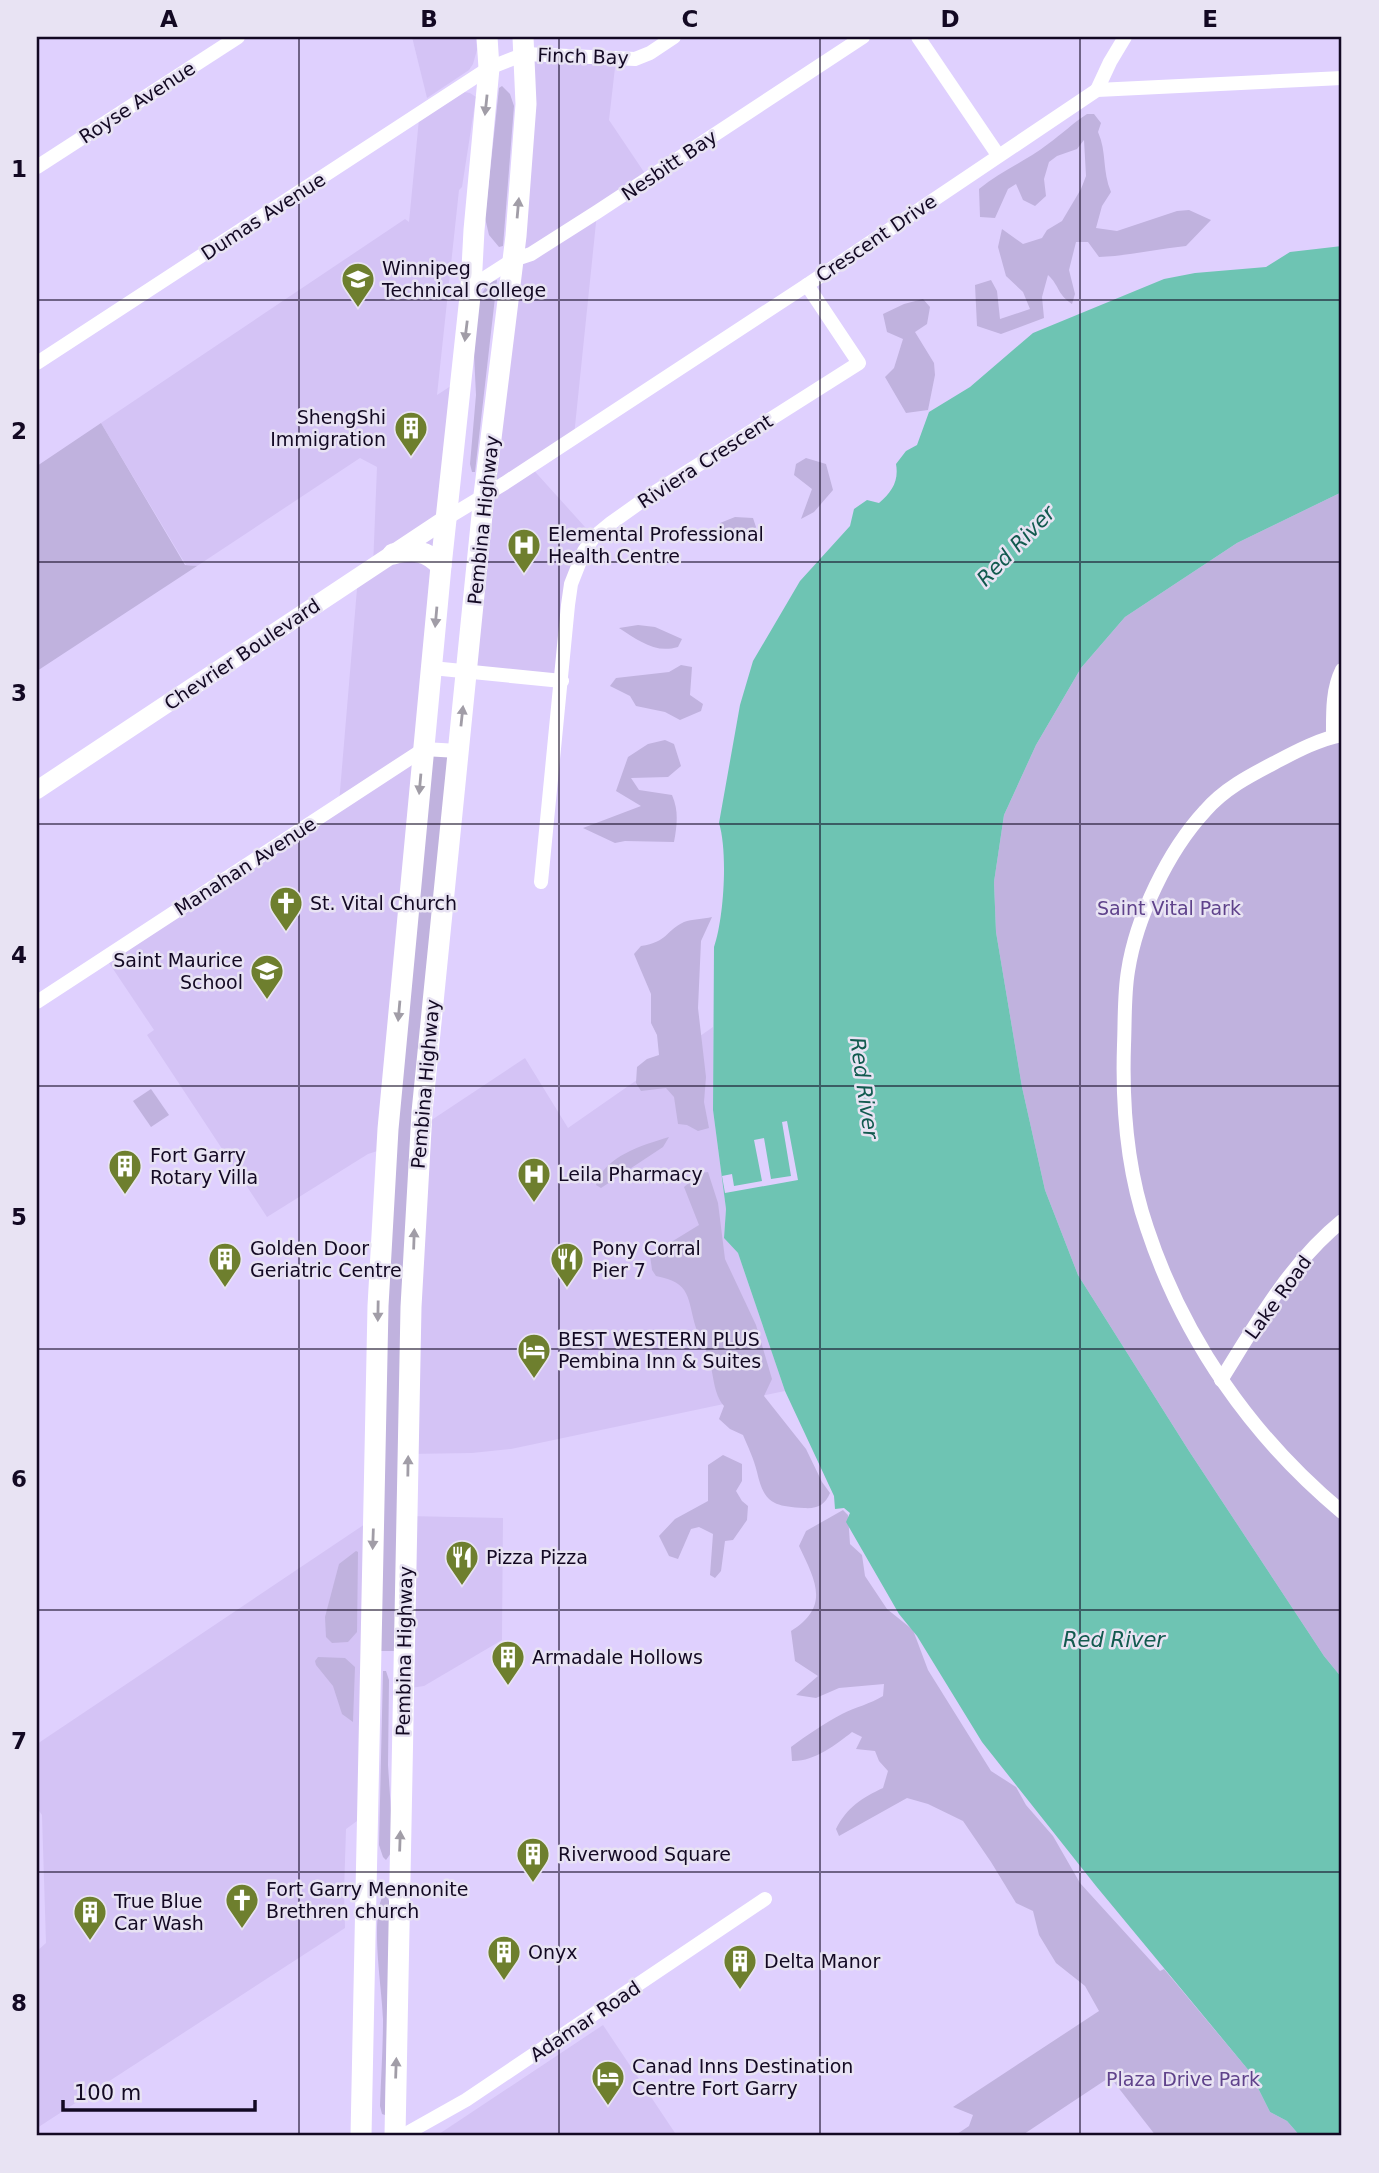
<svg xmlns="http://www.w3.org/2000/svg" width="1379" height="2173" font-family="'DejaVu Sans',sans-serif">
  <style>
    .built { fill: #d4c3f5 }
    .green { fill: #c0b2de }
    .water { fill: #6ec4b3 }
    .pier { fill: #dfd0fe }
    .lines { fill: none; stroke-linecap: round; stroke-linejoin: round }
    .minor { stroke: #fff; stroke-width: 14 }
    .tertiary { stroke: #fff; stroke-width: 18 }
    .primary { stroke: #fff; stroke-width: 21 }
    .oneway { fill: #a19da7 }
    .grid { fill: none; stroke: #130923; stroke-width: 2; stroke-opacity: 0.55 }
    .labels { text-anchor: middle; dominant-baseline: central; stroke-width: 5; stroke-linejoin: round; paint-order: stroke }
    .street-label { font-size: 19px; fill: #130923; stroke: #e8e3f3 }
    .poi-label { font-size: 19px; fill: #130923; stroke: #e8e3f3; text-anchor: start }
    .park-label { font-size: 19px; fill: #5f428b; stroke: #e8e3f3 }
    .water-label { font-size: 21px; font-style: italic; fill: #125a4f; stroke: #e8e3f3 }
    .neatline { fill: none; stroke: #130923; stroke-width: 2.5 }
    .grid-label { font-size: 23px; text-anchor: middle; font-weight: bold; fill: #130923 }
  </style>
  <rect width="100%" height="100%" fill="#dfd0fe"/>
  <g class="built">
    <path d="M412 37H476L477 50 473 64 469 70 427 98Z"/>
    <path d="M525 54 616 59 609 120 648 178 597 213 574 436 529 465 594 537 577 566 562 681 467 672Z"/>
    <path d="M464 92 470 93 476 97 462 187 459 190 437 395 460 380 387 1148 368 1154 267 1217 147 1035 154 1030 105 957 339 803 358 577 373 567 377 467 360 458 197 566 186 565 101 423 405 219 409 222 419 119Z"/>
    <path d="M713 1027V1110L726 1209 724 1238 738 1253 785 1391 511 1449 472 1453 408 1454 421 1127 525 1058 568 1128Z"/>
    <path d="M407 1516 503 1518 502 1640 424 1686 404 1689Z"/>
    <path d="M371 1520 364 1816 346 1829 344 1892 345 1928 37 2128V1951L46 1943 42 1815 37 1808V1744Z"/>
    <path d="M603 2025 677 2136H436Z"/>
  </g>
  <g class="green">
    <path d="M502 86 510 94 514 106 503 246 499 247 489 235 485 218 499 88Z"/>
    <path d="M1087 114H1094L1101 123 1098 132C1107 152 1102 171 1111 192L1102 206 1096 228 1117 231 1177 211 1189 210 1211 220 1186 246C1157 249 1128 256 1099 257L1088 242H1076L1069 270 1075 294 1072 304C1056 293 1060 286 1048 275L1042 297 1044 318 1001 334 977 326 975 285 991 280 997 291 1000 319 1030 309 1023 292 1006 276 998 247 1002 229 1023 244 1042 238 1047 230 1062 221 1081 189 1086 176 1084 140 1077 149 1057 156 1049 162 1044 179 1046 196 1035 206 1023 200 1016 184 1008 189 995 218 980 217 979 189C1001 171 1026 161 1048 144 1062 134 1073 123 1087 114Z"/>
    <path d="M497 280 475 472H472L470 464 476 395 474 354 478 299 486 287 493 281Z"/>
    <path d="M923 299 930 307 927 324 915 332 934 363 935 375 928 410 906 413 885 377 894 368 903 339 887 332 883 314 904 304Z"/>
    <path d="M101 423 185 565 197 566 37 671V466Z"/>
    <path d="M806 458 826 464 833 490 814 512 801 519 812 489 794 475 796 464Z"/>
    <path d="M1342 492V1678L1324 1656 1189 1451 1078 1275 1045 1190 1022 1087 996 932 994 882 1004 815 1036 745 1081 668 1125 617 1237 543Z"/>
    <path d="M735 517 753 518 756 527 749 539 728 533 721 535 720 523Z"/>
    <path d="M638 625 655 627 682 639 678 647C655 654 638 640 619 628Z"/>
    <path d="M681 665 692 667 690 695 703 704 701 711 680 720 665 712 636 706 630 696 610 686 616 678 669 672Z"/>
    <path d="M665 740 674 744 681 766 668 777 631 778 639 790 672 795C679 811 677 825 674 842L625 841 615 843 583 828 641 806 616 791 628 757 648 744Z"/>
    <path d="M422 749 458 751 421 1126 404 1651H371L379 1269Z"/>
    <path d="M712 917 701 941 698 1008 706 1077 704 1102 709 1128 698 1131 687 1125 678 1124 674 1097 666 1088 641 1091 636 1083 637 1067 647 1059 659 1055 657 1035 651 1023V994L634 954 641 946C668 942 665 931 684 922 692 919 703 919 712 917Z"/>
    <path d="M151 1089 169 1115 151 1127 133 1101Z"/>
    <path d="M669 1137 663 1147 601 1188 596 1185C604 1156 643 1145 669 1137Z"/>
    <path d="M708 1172 718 1203 725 1259 756 1325 772 1379 764 1396 806 1449 822 1482 830 1493C825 1505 817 1509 804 1508 773 1506 764 1503 757 1472 754 1459 748 1447 743 1435L730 1429 719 1419 724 1406C713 1393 714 1375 709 1359 706 1348 700 1338 696 1328 687 1298 692 1283 656 1276L652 1270 650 1255 699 1225 684 1187 701 1173Z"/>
    <path d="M723 1455 742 1464V1481L736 1491 742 1501 748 1506 747 1520 733 1540 725 1541 721 1571 715 1578 710 1575 713 1534 699 1527 691 1529 678 1559 669 1556 659 1536 675 1519 708 1501V1465Z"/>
    <path d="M843 1510 848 1515 850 1544 862 1555 865 1576 887 1609 913 1630 928 1670 991 1771 1016 1787 1026 1805 1053 1836 1080 1883 1160 1971 1164 1969 1250 2072 1270 2112 1287 2121 1300 2136H1156L1110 2077 1021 2136H954L969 2126 973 2115 953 2107 1099 2011 1085 1986 1056 1963 1039 1935 1033 1911 1016 1903 991 1862 963 1821 928 1804 907 1798 839 1836 836 1829C847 1807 862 1798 883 1788L888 1771 879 1761 875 1751 856 1749 862 1737 852 1732C836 1745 813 1762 792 1761L791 1747C807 1735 825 1723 842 1714 856 1707 870 1704 883 1696L884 1684 839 1688 816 1698 796 1695 818 1676 795 1661 791 1631C831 1606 815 1580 799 1546L806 1531Z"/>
    <path d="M356 1551 358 1552 357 1632 348 1642 332 1643 326 1637 325 1617 339 1564Z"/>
    <path d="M318 1657 345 1658 355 1667 353 1722 342 1714 333 1686 316 1665 315 1661Z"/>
    <path d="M383 1671H386L389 1680 388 1765 392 1826 391 1853 386 1860 383 1857 379 1845Z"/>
    <path d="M383 1895H386L390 1903 385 2115 382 2114 380 2106C381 2077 383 2048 383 2019 382 1987 370 1922 383 1895Z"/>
  </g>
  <path class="water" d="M1342 246V492L1237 543 1125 617 1081 668 1036 745 1004 815 994 882 996 932 1022 1087 1045 1190 1078 1275 1189 1451 1324 1656 1342 1678V2136H1300L1287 2121 1270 2112 1250 2072 1096 1886 982 1742 917 1636 899 1614 846 1522 850 1513 844 1508 835 1509 834 1496 785 1391 738 1253 724 1238 726 1209 713 1110 714 947C724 918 728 852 719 823L740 705 753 661 800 581 850 526 854 509 867 500 879 503C892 492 899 481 896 464L906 451 917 445 929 412 970 387 1033 333 1164 279 1195 273 1266 267 1290 252Z"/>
  <path class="pier" d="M787 1121 798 1180 725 1193 722 1176 732 1174 734 1186 762 1181 754 1140 764 1138 771 1179 791 1176 782 1122Z"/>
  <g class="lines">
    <g class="minor">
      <path d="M918 37 998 155"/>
      <path d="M1097 90 1110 62 1125 37"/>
      <path d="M37 167 238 37"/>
      <path d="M471 287 513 260 531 254 597 212 863 37"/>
      <path d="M37 363 489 68 525 54 635 59 650 53 674 37"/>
      <path d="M447 518 505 483 807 285 1097 90 1342 78"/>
      <path d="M432 668 562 681"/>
      <path d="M1342 735C1319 739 1295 752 1274 763 1249 776 1224 789 1205 811 1168 851 1136 918 1128 971 1124 995 1125 1021 1124 1045 1122 1106 1127 1170 1147 1228 1184 1340 1252 1437 1342 1512"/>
      <path d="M1333 736C1333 714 1332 690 1342 670"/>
      <path d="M541 882 568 605 571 584 584 551 594 537 611 523 649 496 859 363 807 285"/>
      <path d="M37 1002 424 749 458 751"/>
      <path d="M1221 1380C1256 1324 1290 1263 1342 1221"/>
      <path d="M402 2136 466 2100 765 1899"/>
    </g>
    <path class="tertiary" d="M37 790 447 518"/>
    <g class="primary">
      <path d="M393 554C413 549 427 550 441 566"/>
      <path d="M361 2136 378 1306 388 1129 441 566 471 287 474 230 489 68 487 37"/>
      <path d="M395 2136 411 1307 422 1112 484 495 516 236 526 104 523 37"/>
    </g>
  </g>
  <defs><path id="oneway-solid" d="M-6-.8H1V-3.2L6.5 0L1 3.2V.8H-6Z" transform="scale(1.75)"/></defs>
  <g class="oneway">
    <use href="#oneway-solid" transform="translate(486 105) rotate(96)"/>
    <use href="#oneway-solid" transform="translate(518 208) rotate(-85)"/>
    <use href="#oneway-solid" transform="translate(466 331) rotate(97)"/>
    <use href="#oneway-solid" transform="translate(436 617) rotate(95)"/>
    <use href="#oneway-solid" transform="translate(462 716) rotate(-84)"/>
    <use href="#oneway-solid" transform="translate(420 784) rotate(95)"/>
    <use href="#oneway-solid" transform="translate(399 1011) rotate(95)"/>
    <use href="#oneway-solid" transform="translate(414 1239) rotate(-88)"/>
    <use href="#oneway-solid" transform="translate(378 1311) rotate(91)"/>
    <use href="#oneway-solid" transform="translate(408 1466) rotate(-89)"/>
    <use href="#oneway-solid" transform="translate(373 1539) rotate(92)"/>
    <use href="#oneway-solid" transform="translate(400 1841) rotate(-88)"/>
    <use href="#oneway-solid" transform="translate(396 2068) rotate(-88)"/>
  </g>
  <path class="grid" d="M299 37V2136M559 37V2136M820 37V2136M1080 37V2136M37 300H1342M37 562H1342M37 824H1342M37 1086H1342M37 1349H1342M37 1610H1342M37 1872H1342"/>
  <defs>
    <symbol id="university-pin" viewBox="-11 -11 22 30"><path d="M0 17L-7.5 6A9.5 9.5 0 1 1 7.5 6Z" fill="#6e7f2e" stroke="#e8e3f3"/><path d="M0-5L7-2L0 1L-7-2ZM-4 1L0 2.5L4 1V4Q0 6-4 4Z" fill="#fff"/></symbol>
    <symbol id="building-pin" viewBox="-11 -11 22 30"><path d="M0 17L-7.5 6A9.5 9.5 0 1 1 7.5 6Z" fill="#6e7f2e" stroke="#e8e3f3"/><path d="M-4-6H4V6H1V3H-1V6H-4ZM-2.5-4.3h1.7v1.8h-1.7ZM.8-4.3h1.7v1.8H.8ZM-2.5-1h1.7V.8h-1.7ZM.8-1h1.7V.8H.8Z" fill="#fff"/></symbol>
    <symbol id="hospital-pin" viewBox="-11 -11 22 30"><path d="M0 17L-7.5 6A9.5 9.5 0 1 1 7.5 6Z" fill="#6e7f2e" stroke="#e8e3f3"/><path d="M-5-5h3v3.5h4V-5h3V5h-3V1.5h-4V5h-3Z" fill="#fff"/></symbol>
    <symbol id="church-pin" viewBox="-11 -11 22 30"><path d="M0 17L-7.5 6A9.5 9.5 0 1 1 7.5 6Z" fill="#6e7f2e" stroke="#e8e3f3"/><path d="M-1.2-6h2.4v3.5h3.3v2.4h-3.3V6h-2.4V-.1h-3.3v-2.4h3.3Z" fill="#fff"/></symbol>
    <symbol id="school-pin" viewBox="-11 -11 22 30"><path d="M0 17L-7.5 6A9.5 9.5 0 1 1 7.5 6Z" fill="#6e7f2e" stroke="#e8e3f3"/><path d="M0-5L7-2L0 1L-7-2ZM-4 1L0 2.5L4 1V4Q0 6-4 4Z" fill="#fff"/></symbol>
    <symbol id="restaurant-pin" viewBox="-11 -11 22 30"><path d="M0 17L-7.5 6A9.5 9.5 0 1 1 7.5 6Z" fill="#6e7f2e" stroke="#e8e3f3"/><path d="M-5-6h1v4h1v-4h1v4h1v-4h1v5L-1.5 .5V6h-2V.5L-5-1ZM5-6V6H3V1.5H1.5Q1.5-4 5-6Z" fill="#fff"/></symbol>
    <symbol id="hotel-pin" viewBox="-11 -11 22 30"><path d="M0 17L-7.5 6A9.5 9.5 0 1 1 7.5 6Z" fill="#6e7f2e" stroke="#e8e3f3"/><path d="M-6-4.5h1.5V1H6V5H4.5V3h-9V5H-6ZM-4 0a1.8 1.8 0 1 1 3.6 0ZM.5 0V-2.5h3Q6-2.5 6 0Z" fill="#fff"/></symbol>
  </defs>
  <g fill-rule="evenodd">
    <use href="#university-pin" x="339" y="260" width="38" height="52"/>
    <use href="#building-pin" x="392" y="409" width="38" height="52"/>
    <use href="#hospital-pin" x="505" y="526" width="38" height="52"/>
    <use href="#church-pin" x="267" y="884" width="38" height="52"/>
    <use href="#school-pin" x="248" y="952" width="38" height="52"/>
    <use href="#building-pin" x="106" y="1147" width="38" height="52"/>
    <use href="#hospital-pin" x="515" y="1155" width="38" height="52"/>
    <use href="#building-pin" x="206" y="1240" width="38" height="52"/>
    <use href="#restaurant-pin" x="548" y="1240" width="38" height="52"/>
    <use href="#hotel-pin" x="515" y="1331" width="38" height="52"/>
    <use href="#restaurant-pin" x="443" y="1538" width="38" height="52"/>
    <use href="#building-pin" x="489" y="1638" width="38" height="52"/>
    <use href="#building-pin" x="514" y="1835" width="38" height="52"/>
    <use href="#church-pin" x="223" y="1881" width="38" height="52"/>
    <use href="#building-pin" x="71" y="1893" width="38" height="52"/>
    <use href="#building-pin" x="485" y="1933" width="38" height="52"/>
    <use href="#building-pin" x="721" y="1942" width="38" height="52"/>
    <use href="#hotel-pin" x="589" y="2058" width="38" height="52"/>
  </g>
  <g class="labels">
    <g class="street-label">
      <text transform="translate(583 56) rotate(2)">Finch Bay</text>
      <text transform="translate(137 102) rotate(-33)">Royse Avenue</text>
      <text transform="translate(669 165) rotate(-34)">Nesbitt Bay</text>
      <text transform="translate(263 216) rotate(-33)">Dumas Avenue</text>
      <text transform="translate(876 238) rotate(-34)">Crescent Drive</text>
      <text transform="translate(705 461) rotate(-33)">Riviera Crescent</text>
      <text transform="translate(483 520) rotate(-84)">Pembina Highway</text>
      <text transform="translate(242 654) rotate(-34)">Chevrier Boulevard</text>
      <text transform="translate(245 866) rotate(-33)">Manahan Avenue</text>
      <text transform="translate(425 1084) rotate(-85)">Pembina Highway</text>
      <text transform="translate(1278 1297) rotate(-54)">Lake Road</text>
      <text transform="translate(404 1651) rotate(-89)">Pembina Highway</text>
      <text transform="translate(585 2021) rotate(-34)">Adamar Road</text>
    </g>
    <g class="poi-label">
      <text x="382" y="268">Winnipeg<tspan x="382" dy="22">Technical College</tspan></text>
      <text x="386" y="417" text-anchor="end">ShengShi<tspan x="386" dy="22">Immigration</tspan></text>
      <text x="548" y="534">Elemental Professional<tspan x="548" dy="22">Health Centre</tspan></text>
      <text x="310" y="903">St. Vital Church</text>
      <text x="243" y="960" text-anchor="end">Saint Maurice<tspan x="243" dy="22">School</tspan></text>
      <text x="150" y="1155">Fort Garry<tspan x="150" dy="22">Rotary Villa</tspan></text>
      <text x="558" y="1174">Leila Pharmacy</text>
      <text x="250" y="1248">Golden Door<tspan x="250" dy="22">Geriatric Centre</tspan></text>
      <text x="592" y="1248">Pony Corral<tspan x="592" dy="22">Pier 7</tspan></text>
      <text x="558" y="1339">BEST WESTERN PLUS<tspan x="558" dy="22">Pembina Inn &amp; Suites</tspan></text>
      <text x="486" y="1557">Pizza Pizza</text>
      <text x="532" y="1657">Armadale Hollows</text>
      <text x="558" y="1854">Riverwood Square</text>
      <text x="266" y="1889">Fort Garry Mennonite<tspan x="266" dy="22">Brethren church</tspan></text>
      <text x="114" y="1901">True Blue<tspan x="114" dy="22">Car Wash</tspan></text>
      <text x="528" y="1952">Onyx</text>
      <text x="764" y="1961">Delta Manor</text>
      <text x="632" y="2066">Canad Inns Destination<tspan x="632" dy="22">Centre Fort Garry</tspan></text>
    </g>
    <g class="park-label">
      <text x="1169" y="908">Saint Vital Park</text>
      <text x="1183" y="2079">Plaza Drive Park</text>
    </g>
    <g class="water-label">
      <text transform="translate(1016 546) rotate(-46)">Red River</text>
      <text transform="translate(864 1088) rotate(82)">Red River</text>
      <text x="1114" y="1640">Red River</text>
    </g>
  </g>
  <rect width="1379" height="2173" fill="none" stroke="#e8e3f3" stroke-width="77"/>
  <path d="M63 2100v10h192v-10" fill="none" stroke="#130923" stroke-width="3.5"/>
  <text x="74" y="2100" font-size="21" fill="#130923" stroke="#e8e3f3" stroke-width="5" paint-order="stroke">100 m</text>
  <rect x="38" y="38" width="1302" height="2096" class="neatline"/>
  <g class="grid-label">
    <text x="169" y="27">A</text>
    <text x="429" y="27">B</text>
    <text x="690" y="27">C</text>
    <text x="950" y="27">D</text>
    <text x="1210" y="27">E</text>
    <text x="19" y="177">1</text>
    <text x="19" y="439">2</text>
    <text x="19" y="701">3</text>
    <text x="19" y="963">4</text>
    <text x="19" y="1225">5</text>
    <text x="19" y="1487">6</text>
    <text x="19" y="1749">7</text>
    <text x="19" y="2011">8</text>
  </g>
</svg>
